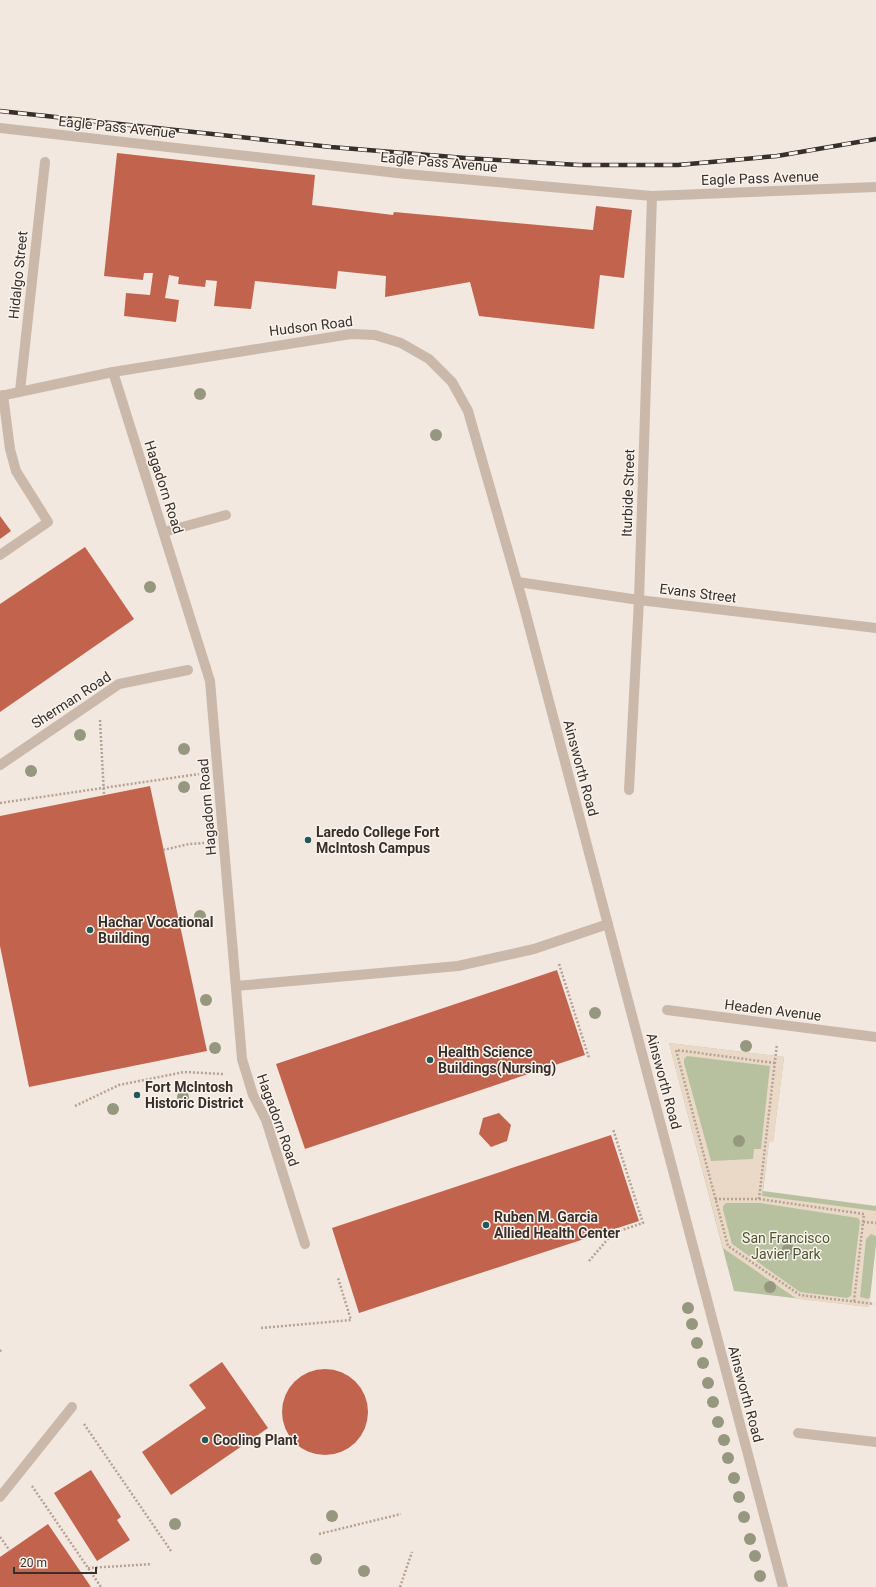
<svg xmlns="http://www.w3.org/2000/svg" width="876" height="1587" font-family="Roboto,sans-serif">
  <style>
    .green { fill: #b7c19f }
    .plaza { fill: #ead9c7; fill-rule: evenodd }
    .building { fill: #c2644d }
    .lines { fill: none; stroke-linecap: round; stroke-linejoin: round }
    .path { stroke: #b6a295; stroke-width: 2.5; stroke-dasharray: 2 2; stroke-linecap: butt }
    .lane { stroke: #cab8ab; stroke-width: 10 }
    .street { stroke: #cab8ab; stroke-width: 10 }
    .rail-casing { stroke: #382e2a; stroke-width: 4.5 }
    .rail { stroke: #faf3ec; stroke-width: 3; stroke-dasharray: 9; stroke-linecap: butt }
    .tree { fill: #95987e }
    .poi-dot { fill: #215859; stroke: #faf3ec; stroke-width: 1.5 }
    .labels { text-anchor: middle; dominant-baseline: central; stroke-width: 3; stroke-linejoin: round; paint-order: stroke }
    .street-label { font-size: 14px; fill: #382e2a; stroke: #faf3ec }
    .poi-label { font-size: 14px; font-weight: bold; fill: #382e2a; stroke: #faf3ec; text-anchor: start }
    .park-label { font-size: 14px; fill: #49562e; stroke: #faf3ec }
  </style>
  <rect width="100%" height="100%" fill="#f2e8df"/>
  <path class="green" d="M669 1043 784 1057 773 1142H769L763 1191 876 1206V1245L869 1307 734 1291Z"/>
  <path class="plaza" d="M669 1043 784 1057 773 1142H769L762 1196 876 1211V1236L871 1234 866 1239 860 1297 868 1299 871 1296 869 1307 797 1299 723 1248ZM687 1056 770 1066 761 1149H754L753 1159 711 1161 684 1063V1059ZM726 1203H761L858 1218 860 1221 851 1296 847 1298 800 1292 732 1244 723 1210V1206Z"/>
  <g class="building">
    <path d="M117 153 315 175 312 205 393 215 394 212 593 230 596 206 632 210 624 278 600 275 594 329 479 316 470 282 385 297 386 276 338 271 336 289 255 281 251 309 214 306 217 281 206 280 205 287 178 284 179 277 169 275 165 298 179 300 176 322 124 316 126 293 150 295 153 273H144L143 280 104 276Z"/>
    <path d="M0 516 11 531 0 539Z"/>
    <path d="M85 547 134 619 0 712V604Z"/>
    <path d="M150 786 207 1051 29 1087 0 946V816Z"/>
    <path d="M557 970 585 1055 305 1149 276 1064Z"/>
    <path d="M499 1113 511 1125 507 1141 491 1147 479 1134 483 1118Z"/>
    <path d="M611 1135 639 1221 359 1313 332 1228Z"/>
    <path d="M222 1362 268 1428 171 1495 142 1452 206 1408 189 1385Z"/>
    <circle cx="325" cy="1412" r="43"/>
    <path d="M91 1470 121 1517 117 1520 130 1540 97 1561 54 1493Z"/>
    <path d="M48 1524 91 1587H0V1557Z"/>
  </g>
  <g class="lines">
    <g class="path">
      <path d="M100 720 104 795"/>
      <path d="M0 803 199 774"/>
      <path d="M163 850 189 844 204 843"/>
      <path d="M559 964 589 1058"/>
      <path d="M775 1063 676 1050 728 1246 800 1295 874 1304"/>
      <path d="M75 1106 119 1085 184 1072 223 1074"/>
      <path d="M715 1199H759L864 1214 854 1301"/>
      <path d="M759 1199 777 1044"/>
      <path d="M863 1222 876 1223"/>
      <path d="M589 1261 613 1233 643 1223 613 1129"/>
      <path d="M261 1328 351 1320 338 1278"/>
      <path d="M0 1350 2 1353"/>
      <path d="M84 1424 171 1551"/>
      <path d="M32 1486 101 1587"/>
      <path d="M319 1534 401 1514"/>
      <path d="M0 1537 10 1551"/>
      <path d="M88 1568 152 1564"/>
      <path d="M400 1587 412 1552"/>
    </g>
    <g class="lane">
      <path d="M113 372 210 681 242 1059 253 1095 266 1120 305 1244"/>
      <path d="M164 532 226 515"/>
      <path d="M0 555 48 522 16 471 10 449 3 395"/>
      <path d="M236 986 458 966 534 949 608 924"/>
      <path d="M798 1433 876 1442"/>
    </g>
    <g class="street">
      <path d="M0 128 406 174 652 196 876 187"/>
      <path d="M20 391 45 162"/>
      <path d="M0 396 113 372 351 334 375 335 401 343 429 359 452 382 468 411 523 603 783 1587"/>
      <path d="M518 582 639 600 876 628"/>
      <path d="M0 765 119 684 188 670"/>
      <path d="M629 790 639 600 652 196"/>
      <path d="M667 1010 876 1037"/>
      <path d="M0 1497 72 1407"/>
    </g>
    <defs>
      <path id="rail" d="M0 111 331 147 465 158 579 165H678L777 156 876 139"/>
    </defs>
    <use href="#rail" class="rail-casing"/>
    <use href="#rail" class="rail"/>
  </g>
  <g class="tree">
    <circle cx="200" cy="394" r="6"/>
    <circle cx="436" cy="435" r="6"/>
    <circle cx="150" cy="587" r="6"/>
    <circle cx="80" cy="735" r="6"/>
    <circle cx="184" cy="749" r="6"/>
    <circle cx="31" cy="771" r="6"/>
    <circle cx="184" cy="787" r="6"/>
    <circle cx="200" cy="916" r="6"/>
    <circle cx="206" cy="1000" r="6"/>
    <circle cx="595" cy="1013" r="6"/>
    <circle cx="746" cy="1046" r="6"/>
    <circle cx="215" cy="1048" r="6"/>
    <circle cx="183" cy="1097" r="6"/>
    <circle cx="113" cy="1109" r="6"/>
    <circle cx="739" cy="1141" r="6"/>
    <circle cx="788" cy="1249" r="6"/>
    <circle cx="770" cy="1287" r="6"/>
    <circle cx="688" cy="1308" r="6"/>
    <circle cx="692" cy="1324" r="6"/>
    <circle cx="697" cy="1343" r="6"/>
    <circle cx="703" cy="1363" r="6"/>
    <circle cx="708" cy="1383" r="6"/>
    <circle cx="713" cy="1402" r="6"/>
    <circle cx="718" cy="1422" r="6"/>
    <circle cx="724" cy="1440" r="6"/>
    <circle cx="728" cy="1458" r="6"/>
    <circle cx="734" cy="1478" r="6"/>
    <circle cx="739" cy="1497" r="6"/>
    <circle cx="332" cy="1516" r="6"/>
    <circle cx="744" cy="1517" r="6"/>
    <circle cx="175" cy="1524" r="6"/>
    <circle cx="750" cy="1539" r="6"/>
    <circle cx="755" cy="1556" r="6"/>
    <circle cx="316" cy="1559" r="6"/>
    <circle cx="364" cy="1571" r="6"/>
    <circle cx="760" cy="1576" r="6"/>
  </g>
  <g class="poi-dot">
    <circle cx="308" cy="840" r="4"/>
    <circle cx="90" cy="930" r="4"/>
    <circle cx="430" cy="1060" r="4"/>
    <circle cx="137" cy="1095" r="4"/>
    <circle cx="486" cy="1225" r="4"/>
    <circle cx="205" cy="1440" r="4"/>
  </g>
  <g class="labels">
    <g class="street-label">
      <text transform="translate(117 127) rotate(6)">Eagle Pass Avenue</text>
      <text transform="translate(439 162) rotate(5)">Eagle Pass Avenue</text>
      <text transform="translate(760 178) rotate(-2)">Eagle Pass Avenue</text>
      <text transform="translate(18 275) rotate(-84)">Hidalgo Street</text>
      <text transform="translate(311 326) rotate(-7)">Hudson Road</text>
      <text transform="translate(164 487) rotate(72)">Hagadorn Road</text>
      <text transform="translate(628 493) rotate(-88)">Iturbide Street</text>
      <text transform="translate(698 593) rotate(7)">Evans Street</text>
      <text transform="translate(71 700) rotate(-33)">Sherman Road</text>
      <text transform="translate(581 768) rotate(75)">Ainsworth Road</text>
      <text transform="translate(207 807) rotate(-95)">Hagadorn Road</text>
      <text transform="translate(773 1010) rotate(7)">Headen Avenue</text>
      <text transform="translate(664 1081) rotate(75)">Ainsworth Road</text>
      <text transform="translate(278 1120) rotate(70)">Hagadorn Road</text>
      <text transform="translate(746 1394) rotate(75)">Ainsworth Road</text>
    </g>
    <g class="poi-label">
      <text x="316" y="832">Laredo College Fort<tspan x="316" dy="16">McIntosh Campus</tspan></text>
      <text x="98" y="922">Hachar Vocational<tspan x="98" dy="16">Building</tspan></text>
      <text x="438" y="1052">Health Science<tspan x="438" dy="16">Buildings(Nursing)</tspan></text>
      <text x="145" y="1087">Fort McIntosh<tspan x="145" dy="16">Historic District</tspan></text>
      <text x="494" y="1217">Ruben M. Garcia<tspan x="494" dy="16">Allied Health Center</tspan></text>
      <text x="213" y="1440">Cooling Plant</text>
    </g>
    <g class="park-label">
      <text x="786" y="1238">San Francisco<tspan x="786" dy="16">Javier Park</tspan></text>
    </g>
  </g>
  <path d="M14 1567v6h82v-6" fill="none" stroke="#382e2a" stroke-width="2"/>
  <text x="20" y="1567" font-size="12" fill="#382e2a" stroke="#faf3ec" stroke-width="3" paint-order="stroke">20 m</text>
</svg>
